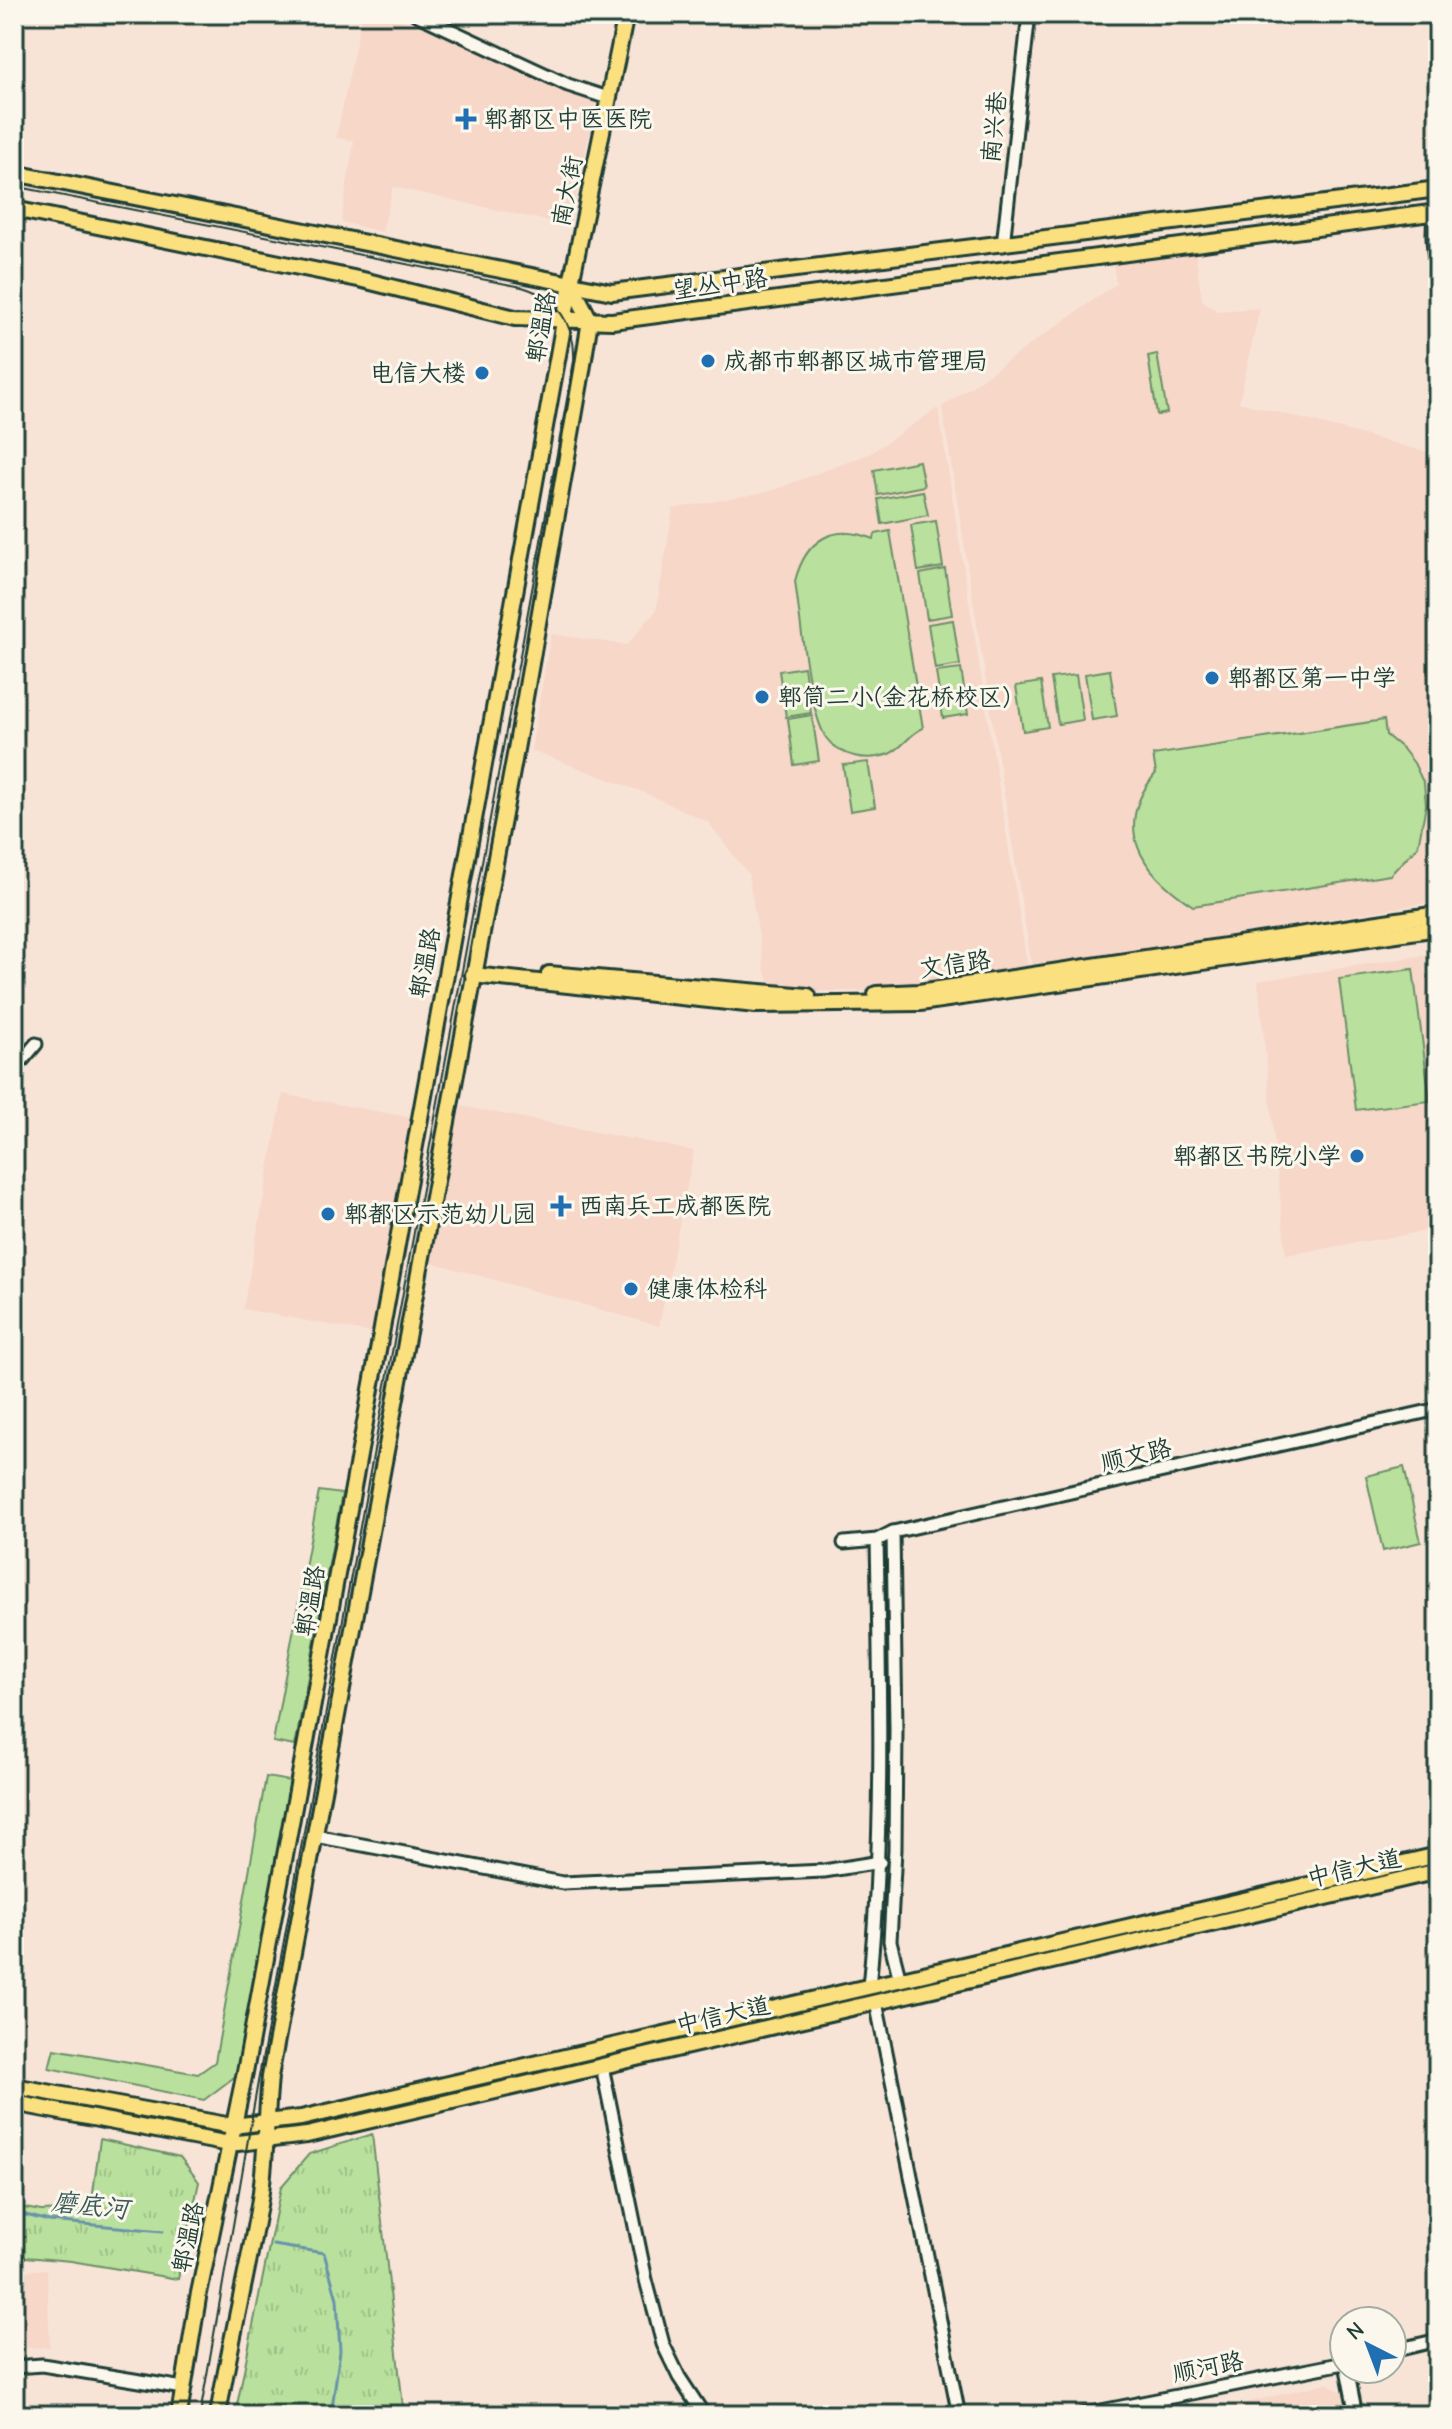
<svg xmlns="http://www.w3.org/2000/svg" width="1452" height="2429" font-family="'Comic Neue','LXGW WenKai TC',sans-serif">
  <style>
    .built { fill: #f6d7c8 }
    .grass { fill: #b9e19d; stroke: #6c8f68; stroke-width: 2 }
    .park { fill: url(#park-tufts); stroke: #6c8f68; stroke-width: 2 }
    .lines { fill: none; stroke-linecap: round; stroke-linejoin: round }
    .stream { stroke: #6993a9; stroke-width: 3 }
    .minor-casing { stroke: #1f3d34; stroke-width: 17 }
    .major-casing { stroke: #1f3d34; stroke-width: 20 }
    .minor { stroke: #fbf7ec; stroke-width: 11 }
    .major { stroke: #fbe080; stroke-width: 14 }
    .tram { stroke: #1f3d34; stroke-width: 2 }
    .poi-dot { fill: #1f6fb2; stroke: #fbf7ec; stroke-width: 3 }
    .labels { text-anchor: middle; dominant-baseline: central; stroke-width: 6; stroke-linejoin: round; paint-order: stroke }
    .poi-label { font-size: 24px; fill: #1f3d34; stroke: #fbf7ec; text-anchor: start }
    .street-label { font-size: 24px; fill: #1f3d34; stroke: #fbf7ec }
    .water-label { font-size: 26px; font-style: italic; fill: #385a5b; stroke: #fbf7ec }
  </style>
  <defs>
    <pattern id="park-tufts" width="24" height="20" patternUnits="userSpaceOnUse" patternTransform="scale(2)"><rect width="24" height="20" fill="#b9e19d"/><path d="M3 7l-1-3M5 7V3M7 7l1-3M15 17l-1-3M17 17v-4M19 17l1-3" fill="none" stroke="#9fc288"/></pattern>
  </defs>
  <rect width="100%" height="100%" fill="#f8e4d7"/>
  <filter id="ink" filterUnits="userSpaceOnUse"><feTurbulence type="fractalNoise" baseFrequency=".0125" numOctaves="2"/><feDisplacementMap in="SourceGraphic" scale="16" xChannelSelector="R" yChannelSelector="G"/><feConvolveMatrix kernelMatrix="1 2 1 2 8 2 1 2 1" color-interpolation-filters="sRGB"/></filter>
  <g filter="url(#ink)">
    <g class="built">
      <path d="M362 14H385L444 35 596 101 570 226 393 187 382 232 341 222 354 141 336 138Z"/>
      <path d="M1195 250 1202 300 1217 311 1260 308 1239 402 1438 455V901L1032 968 942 407 1116 284 1113 264Z"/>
      <path d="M938 408 1028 969 896 990 784 992 772 985 765 972 748 874 708 822 645 793 531 750 551 634 627 645 656 611 673 509 771 491 869 454Z"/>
      <path d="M1425 955 1438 1083V1229L1286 1255 1258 981Z"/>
      <path d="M283 1094 413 1118 372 1333 243 1309Z"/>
      <path d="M461 1106 694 1151 659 1326 427 1261Z"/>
      <path d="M47 2269 50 2347 14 2348V2272Z"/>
      <path d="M1327 2383 1343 2393 1346 2415H1195Z"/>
    </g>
    <g class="grass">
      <path d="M1157 354 1167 413 1157 415 1148 356Z"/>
      <path d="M919 461 924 486 878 495 874 470Z"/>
      <path d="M923 491 928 515 882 524 878 499Z"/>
      <path d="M936 521 943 567 918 571 911 525Z"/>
      <path d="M890 531 923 728C909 734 903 748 889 754 867 762 841 757 827 739 809 715 800 615 795 581 806 539 833 523 874 539L875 534Z"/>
      <path d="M945 569 952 615 927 619 920 574Z"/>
      <path d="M953 620 960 665 935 669 928 624Z"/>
      <path d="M804 667 811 713 786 717 779 671Z"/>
      <path d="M961 669 968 714 943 718 936 672Z"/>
      <path d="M1110 670 1117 716 1092 720 1085 674Z"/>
      <path d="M1076 675 1083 720 1058 724 1051 678Z"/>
      <path d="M1041 682 1048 727 1023 731 1016 686Z"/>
      <path d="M812 715 819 761 794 765 788 719Z"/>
      <path d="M1384 720 1386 735 1403 749 1414 763 1424 784 1426 805 1418 846 1390 875 1193 906C1141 872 1111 828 1156 773L1153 755Z"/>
      <path d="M868 762 875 807 850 811 843 765Z"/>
      <path d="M1413 969 1430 1101 1356 1110 1339 979Z"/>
      <path d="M1404 1467 1421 1542 1383 1551 1366 1476Z"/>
      <path d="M319 1491 342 1494 295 1746 273 1742Z"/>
      <path d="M266 1777 290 1781 237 2075 204 2100 49 2068 54 2049 198 2074 215 2062Z"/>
    </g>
    <g class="park">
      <path d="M372 2134 404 2415H235L281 2187 309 2154Z"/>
      <path d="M100 2139 180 2157 199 2182 178 2279 71 2261 14 2256V2206L41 2211 91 2209Z"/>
    </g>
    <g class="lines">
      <g class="stream">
        <path d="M14 2212 49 2221 163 2231"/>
        <path d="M273 2245 324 2253 337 2299 340 2351 331 2415"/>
      </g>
      <defs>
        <g id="minor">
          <path d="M416 14 568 85 608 98"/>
          <path d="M1438 203C1429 227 1434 253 1438 278"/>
          <path d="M1003 245 1029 14"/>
          <path d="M14 1070 36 1044"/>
          <path d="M893 1532 896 1729 895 1850 890 1941 900 1980"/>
          <path d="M844 1543 877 1540 893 1532 1438 1409"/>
          <path d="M315 1836 563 1883 824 1871 880 1862"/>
          <path d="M869 1987C884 1838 880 1689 877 1540"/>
          <path d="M876 2002 959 2415"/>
          <path d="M602 2066 646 2280 663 2344 679 2377 704 2415"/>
          <path d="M1392 2351 1438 2340"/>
          <path d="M14 2367 42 2365 183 2388"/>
          <path d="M1347 2369 1356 2415"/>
          <path d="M1081 2415 1344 2363"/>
        </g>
        <g id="major">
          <path d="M14 173 612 292 1438 189"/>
          <path d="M14 209 363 280 515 318 612 321 1438 212"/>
          <path d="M549 974 808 996"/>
          <path d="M473 975 756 1005 920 1003 1438 928"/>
          <path d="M876 994 919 992 1438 914"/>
          <path d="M14 2086 232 2126 301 2118 1438 1855"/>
          <path d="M14 2103 229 2144 307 2135 1438 1871"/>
          <path d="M179 2415 198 2298 245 2072 362 1439 571 283 626 14"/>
          <path d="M218 2415C230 2342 248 2272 260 2199 266 2159 266 2118 270 2077L515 755 582 371 590 320 571 284"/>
        </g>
      </defs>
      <use href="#minor" class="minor-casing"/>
      <use href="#major" class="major-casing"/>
      <use href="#minor" class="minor"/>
      <use href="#major" class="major"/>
      <path class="tram" d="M14 186 522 287C557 297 576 326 574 361L258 2082 200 2415"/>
    </g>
  </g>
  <g class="poi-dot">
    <path d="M462 107h8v8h8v8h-8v8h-8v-8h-8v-8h8z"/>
    <circle cx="708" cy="361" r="8"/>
    <circle cx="482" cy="373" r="8"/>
    <circle cx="1212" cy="678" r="8"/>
    <circle cx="762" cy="697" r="8"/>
    <circle cx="1357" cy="1156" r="8"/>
    <path d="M557 1194h8v8h8v8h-8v8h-8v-8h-8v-8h8z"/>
    <circle cx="328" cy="1214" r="8"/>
    <circle cx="631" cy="1289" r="8"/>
  </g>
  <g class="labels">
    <g class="poi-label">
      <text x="484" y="119">郫都区中医医院</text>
      <text x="724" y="361">成都市郫都区城市管理局</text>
      <text x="466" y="373" text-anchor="end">电信大楼</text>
      <text x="1228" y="678">郫都区第一中学</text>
      <text x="778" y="697">郫筒二小(金花桥校区)</text>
      <text x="1341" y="1156" text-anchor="end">郫都区书院小学</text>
      <text x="579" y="1206">西南兵工成都医院</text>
      <text x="344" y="1214">郫都区示范幼儿园</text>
      <text x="647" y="1289">健康体检科</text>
    </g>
    <g class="street-label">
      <text transform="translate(994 127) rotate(-84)">南兴巷</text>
      <text transform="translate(567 191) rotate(-79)">南大街</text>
      <text transform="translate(720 284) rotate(-8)">望丛中路</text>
      <text transform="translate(541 327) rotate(-80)">郫温路</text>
      <text transform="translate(425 963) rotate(-79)">郫温路</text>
      <text transform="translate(955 964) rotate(-8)">文信路</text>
      <text transform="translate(1136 1455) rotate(-13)">顺文路</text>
      <text transform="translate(310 1601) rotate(-80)">郫温路</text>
      <text transform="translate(1354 1868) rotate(-13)">中信大道</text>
      <text transform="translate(723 2015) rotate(-13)">中信大道</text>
      <text transform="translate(188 2237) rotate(-78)">郫温路</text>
      <text transform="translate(1208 2367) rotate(-11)">顺河路</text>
    </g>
    <g class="water-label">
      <text transform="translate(90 2206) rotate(6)">磨底河</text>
    </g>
  </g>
  <rect width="1452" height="2429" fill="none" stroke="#fbf7ec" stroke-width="48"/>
  <rect x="24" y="24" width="1404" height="2381" fill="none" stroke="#1f3d34" stroke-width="3" filter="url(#ink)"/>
  <g transform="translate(1368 2345) rotate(318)"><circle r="38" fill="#fbf7ec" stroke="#a3ada2" stroke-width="2"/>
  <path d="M0-6L14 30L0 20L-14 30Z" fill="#1f6fb2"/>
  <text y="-12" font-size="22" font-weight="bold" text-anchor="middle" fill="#1f3d34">N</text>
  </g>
</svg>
